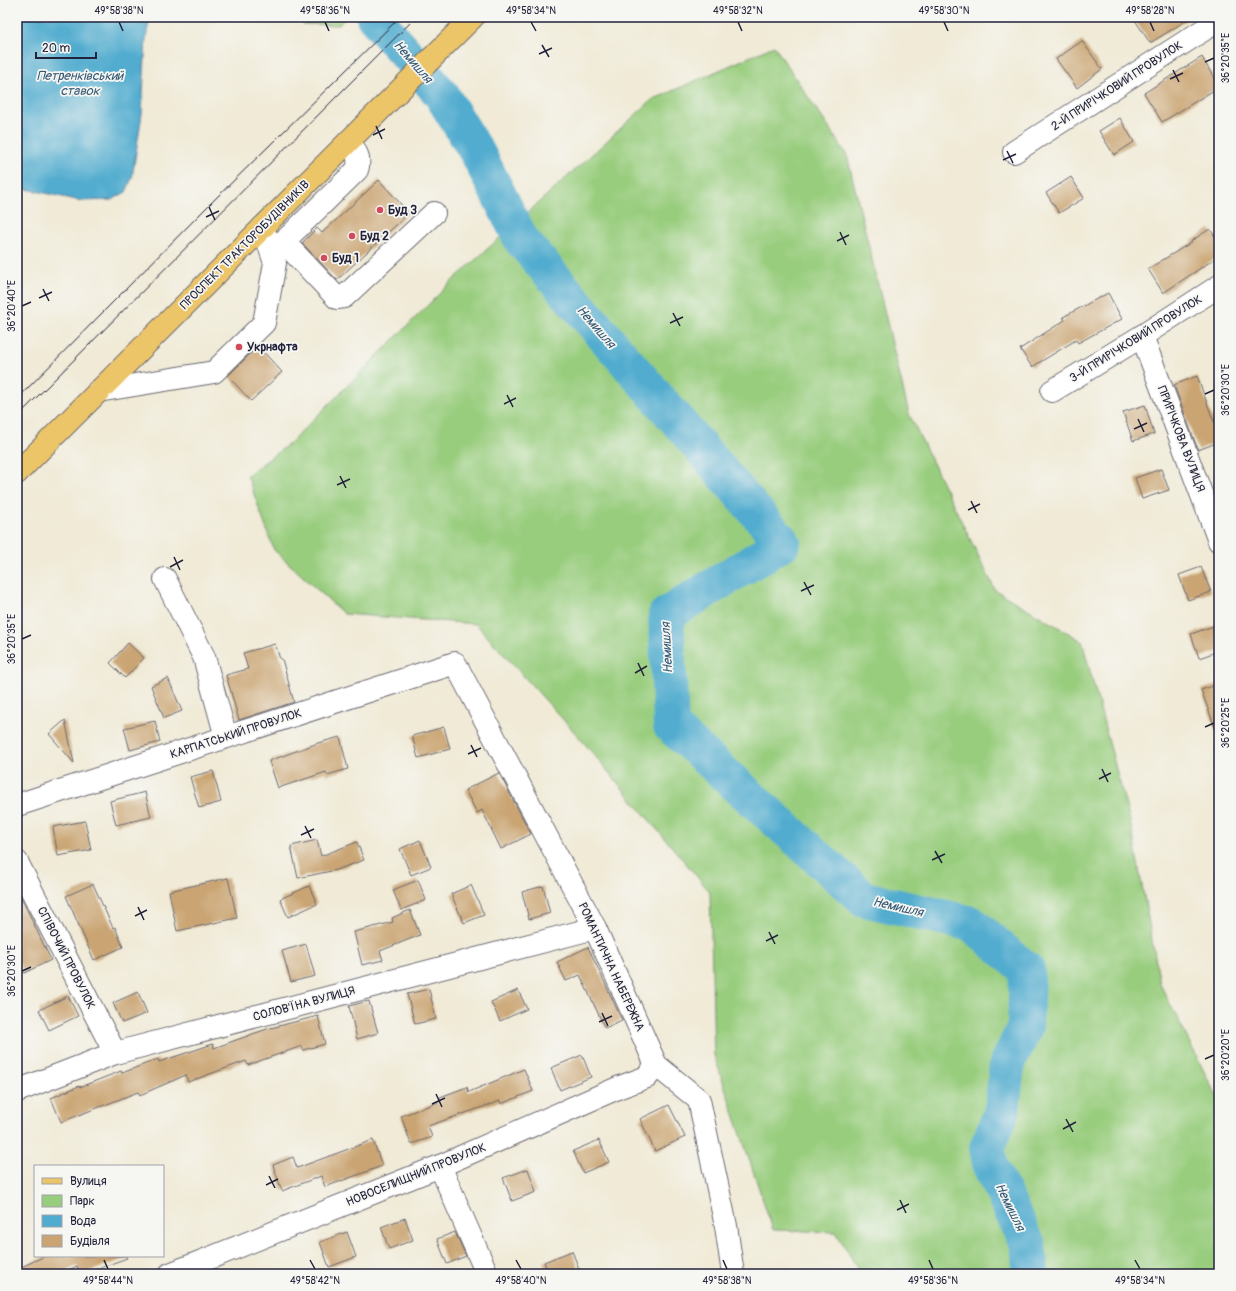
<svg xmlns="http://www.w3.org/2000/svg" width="1236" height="1291" font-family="Pangolin,sans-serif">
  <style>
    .green { fill: #99cd7e; stroke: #5e785c }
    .water { fill: #51accf; stroke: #3a6785 }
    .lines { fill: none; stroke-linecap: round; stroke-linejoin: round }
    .river { stroke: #51accf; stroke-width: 36 }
    .building { fill: #caa573 }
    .minor-casing { stroke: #6a6871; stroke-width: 24 }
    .major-casing { stroke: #6a6871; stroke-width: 24 }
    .minor { stroke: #fff; stroke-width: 22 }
    .major { stroke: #edc569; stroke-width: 22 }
    .tram { stroke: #22223b; stroke-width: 1 }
    .ticks { fill: none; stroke: #22223b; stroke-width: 1.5 }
    .poi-dot { fill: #d1495b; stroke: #f6f6f2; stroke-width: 1.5 }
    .labels { text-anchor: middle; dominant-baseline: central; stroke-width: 3.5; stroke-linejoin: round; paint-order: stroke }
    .street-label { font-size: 12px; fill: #22223b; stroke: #f6f6f2 }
    .poi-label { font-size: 12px; font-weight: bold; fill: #22223b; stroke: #f6f6f2; text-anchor: start }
    .water-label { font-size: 13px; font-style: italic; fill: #355976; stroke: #f6f6f2 }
    .neatline { fill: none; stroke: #22223b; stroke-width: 1.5 }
    .ticks-label { font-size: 10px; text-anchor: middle; fill: #22223b }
  </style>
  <rect width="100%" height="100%" fill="#f6f6f2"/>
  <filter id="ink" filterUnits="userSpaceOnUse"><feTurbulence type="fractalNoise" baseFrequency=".025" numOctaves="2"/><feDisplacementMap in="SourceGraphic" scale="8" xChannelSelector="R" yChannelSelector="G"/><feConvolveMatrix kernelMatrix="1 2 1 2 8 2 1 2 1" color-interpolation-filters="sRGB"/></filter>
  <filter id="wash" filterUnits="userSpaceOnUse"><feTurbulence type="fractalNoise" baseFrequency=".012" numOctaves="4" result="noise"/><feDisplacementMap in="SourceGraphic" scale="16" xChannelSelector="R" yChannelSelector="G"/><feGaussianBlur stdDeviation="0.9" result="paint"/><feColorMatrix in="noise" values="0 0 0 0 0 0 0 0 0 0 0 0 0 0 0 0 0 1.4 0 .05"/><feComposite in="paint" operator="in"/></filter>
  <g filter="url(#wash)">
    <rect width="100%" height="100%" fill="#f0ead6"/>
    <g class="green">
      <path d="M300 17H346L339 25 303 24Z"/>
      <path d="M774 46 847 155 909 414 995 590 1082 641 1131 825 1160 984 1219 1101V1274H861L836 1232 773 1230 714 1055 710 892 579 737 476 624 344 614 274 550 247 475 289 444 451 282 652 100Z"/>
    </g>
    <path class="water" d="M17 17H150L146 38 142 114 132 178 126 192 112 200 81 201 17 187Z"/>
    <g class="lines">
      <path class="river" d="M374 17 441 94 478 154 522 241 783 543 666 615 671 726 864 899 972 924 1027 970 1025 1027 1007 1065 1002 1111 987 1148 991 1168 1028 1245 1031 1274"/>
    </g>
    <g id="blocks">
      <g class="building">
        <path d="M1133 17H1192L1150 43Z"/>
        <path d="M1082 41 1102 69 1077 88 1056 59Z"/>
        <path d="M1202 57 1219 87 1162 122 1144 93Z"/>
        <path d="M1120 118 1134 142 1114 155 1099 131Z"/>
        <path d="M1071 177 1084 198 1059 213 1046 193Z"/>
        <path d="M379 180 409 213 337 280 302 243 317 228 322 233Z"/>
        <path d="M1210 229 1219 242V256L1163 293 1148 269 1192 242 1191 241Z"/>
        <path d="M1108 293 1122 319 1078 343 1076 340 1032 367 1020 349 1065 320 1063 317Z"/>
        <path d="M258 346 282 372 251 401 228 376Z"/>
        <path d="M1197 376 1214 422 1219 420V442L1198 450 1174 385Z"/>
        <path d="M1145 405 1154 434 1133 441 1123 412Z"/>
        <path d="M1161 469 1169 490 1142 499 1135 478Z"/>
        <path d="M1201 567 1211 592 1188 600 1179 575Z"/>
        <path d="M1219 624V651L1199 658 1191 634Z"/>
        <path d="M128 643 144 658 125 678 110 663Z"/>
        <path d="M275 644 280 659H282L294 702 239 720 226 675 248 669 243 653Z"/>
        <path d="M168 678 182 711 164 718 151 686Z"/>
        <path d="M1219 684V733H1217L1201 690Z"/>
        <path d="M65 720 74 763 49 734Z"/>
        <path d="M155 721 160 742 130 750 124 728Z"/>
        <path d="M444 727 450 749 418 758 412 736Z"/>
        <path d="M340 737 348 769 327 775 326 772 278 788 269 761 318 743Z"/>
        <path d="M213 771 221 802 199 808 190 777Z"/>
        <path d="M499 773 531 834 501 849 482 810 477 813 465 790Z"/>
        <path d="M145 792 151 817 116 825 110 801Z"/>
        <path d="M85 821 91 850 58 856 53 827Z"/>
        <path d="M317 840 321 856 357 842 364 860 336 870 298 878 291 846Z"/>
        <path d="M420 840 431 867 411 875 400 849Z"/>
        <path d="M228 878 237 918 177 931 169 891Z"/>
        <path d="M418 880 426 900 401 910 393 890Z"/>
        <path d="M93 884 113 928 115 927 123 947 94 960 66 896Z"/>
        <path d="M471 885 484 915 464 923 451 894Z"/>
        <path d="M309 886 317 904 288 917 280 899Z"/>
        <path d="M543 886 550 913 529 919 522 892Z"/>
        <path d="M17 889 51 960 24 973 17 958Z"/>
        <path d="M410 910 420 935 380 951 383 960 362 965 354 932 393 922 392 918Z"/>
        <path d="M306 944 315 976 291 982 282 951Z"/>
        <path d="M588 947 622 1020 605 1028 580 975 566 981 557 962Z"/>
        <path d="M429 989 436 1019 415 1024 407 994Z"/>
        <path d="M518 990 527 1009 500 1021 491 1002Z"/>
        <path d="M138 992 147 1013 122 1023 113 1003Z"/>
        <path d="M68 996 78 1016 49 1030 39 1010Z"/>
        <path d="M369 1001 378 1033 357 1039 349 1006Z"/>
        <path d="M318 1016 325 1044 303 1050 302 1046 248 1065 246 1061 188 1082 186 1075 140 1095 138 1092 61 1122 51 1098 79 1086 80 1087 121 1071 122 1073 158 1059 159 1062 213 1044 214 1048 267 1029Z"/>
        <path d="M582 1055 591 1077 560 1090 551 1068Z"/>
        <path d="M524 1069 533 1091 501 1104 500 1101 428 1126 432 1137 411 1144 401 1116 441 1101 440 1097 467 1087 469 1092Z"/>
        <path d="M669 1105 685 1137 655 1151 640 1119Z"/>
        <path d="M373 1140 382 1166 325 1187 321 1176 282 1191 273 1165 293 1157 297 1168Z"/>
        <path d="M599 1140 609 1162 583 1173 573 1151Z"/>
        <path d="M528 1169 536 1192 512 1201 503 1178Z"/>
        <path d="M405 1218 413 1240 389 1249 381 1227Z"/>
        <path d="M347 1232 356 1257 329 1267 320 1242Z"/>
        <path d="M455 1232 466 1256 447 1264 437 1239Z"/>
        <path d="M572 1251 581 1274H549L544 1262Z"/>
        <path d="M45 1256H126L127 1258 83 1274H80L77 1266 60 1274H17V1269Z"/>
      </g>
    </g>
  </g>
  <g filter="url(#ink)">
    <use href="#blocks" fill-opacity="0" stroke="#6a6871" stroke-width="1"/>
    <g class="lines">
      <defs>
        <g id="minor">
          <path d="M1014 152 1219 20"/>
          <path d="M283 241 337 298 344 297 434 213"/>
          <path d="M273 252 357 170C361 158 356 152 349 141"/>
          <path d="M1142 336 1219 541"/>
          <path d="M98 391 214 372 264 323 275 263 263 227"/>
          <path d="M1052 391 1142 336 1219 286"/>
          <path d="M165 579 204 657 226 737"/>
          <path d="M17 805 455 663 595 928 656 1065 699 1100 726 1226 733 1274"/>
          <path d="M17 862 115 1053"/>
          <path d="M17 1091 115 1053 595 928"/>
          <path d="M440 1166 487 1274"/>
          <path d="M170 1274 440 1166 620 1087 647 1077 656 1065"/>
        </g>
        <path id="major" d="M17 473 473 17"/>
      </defs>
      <use href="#minor" class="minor-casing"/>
      <use href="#major" class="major-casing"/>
      <use href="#minor" class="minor"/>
      <use href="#major" class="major"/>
      <g class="tram">
        <path d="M17 399 210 204 400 17"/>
        <path d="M17 417 416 17"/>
      </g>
    </g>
  </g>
  <path class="ticks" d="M119 22 123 31M325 22 329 31M531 22 536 31M738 22 742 31M944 22 948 31M1150 22 1154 31M542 45 549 57M539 54 552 48M1205 62 1214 58M1173 70 1179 82M1170 79 1183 73M376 126 382 139M373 135 385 129M1007 151 1013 163M1003 160 1016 154M209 207 215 220M206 217 219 211M840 232 846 245M837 241 849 235M43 289 49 301M39 298 52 292M22 306 31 302M673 313 680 326M670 323 683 317M1205 394 1214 390M507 395 513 407M504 404 516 398M1138 419 1144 432M1134 429 1147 423M340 476 346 488M337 485 350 479M971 501 977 513M968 510 980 504M174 557 180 570M170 567 183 560M804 582 811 595M801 591 814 585M22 639 31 635M638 663 644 676M635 673 647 666M1205 727 1214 723M471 745 477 757M468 754 481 748M1102 769 1108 782M1099 779 1111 773M305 826 311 838M301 835 314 829M935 851 942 863M932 860 945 854M138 907 144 920M135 916 147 910M769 932 775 944M766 941 778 935M22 971 31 967M602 1013 608 1026M599 1022 612 1016M1205 1059 1214 1055M436 1094 442 1107M432 1104 445 1098M1066 1119 1073 1132M1063 1129 1076 1122M269 1176 275 1188M266 1185 278 1179M900 1200 906 1213M897 1210 909 1204M104 1260 108 1269M310 1260 315 1269M516 1260 521 1269M723 1260 727 1269M929 1260 933 1269M1135 1260 1140 1269"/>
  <g class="poi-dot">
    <circle cx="380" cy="210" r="4"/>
    <circle cx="352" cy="236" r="4"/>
    <circle cx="324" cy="258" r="4"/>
    <circle cx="239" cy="347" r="4"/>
  </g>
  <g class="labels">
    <g class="street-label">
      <text transform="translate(1117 86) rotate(-33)">2-Й ПРИРІЧКОВИЙ ПРОВУЛОК</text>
      <text transform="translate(245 245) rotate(-45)">ПРОСПЕКТ ТРАКТОРОБУДІВНИКІВ</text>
      <text transform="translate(1136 339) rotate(-32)">3-Й ПРИРІЧКОВИЙ ПРОВУЛОК</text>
      <text transform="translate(1181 439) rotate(69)">ПРИРІЧКОВА ВУЛИЦЯ</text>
      <text transform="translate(236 734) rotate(-18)">КАРПАТСЬКИЙ ПРОВУЛОК</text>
      <text transform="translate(66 958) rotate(63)">СПІВОЧИЙ ПРОВУЛОК</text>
      <text transform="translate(611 967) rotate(65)">РОМАНТИЧНА НАБЕРЕЖНА</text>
      <text transform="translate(304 1004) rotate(-15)">СОЛОВ'ЇНА ВУЛИЦЯ</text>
      <text transform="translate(416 1175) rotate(-22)">НОВОСЕЛИЩНИЙ ПРОВУЛОК</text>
    </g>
    <g class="poi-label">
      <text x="388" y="210">Буд 3</text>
      <text x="360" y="236">Буд 2</text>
      <text x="332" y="258">Буд 1</text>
      <text x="247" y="347">Укрнафта</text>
    </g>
    <g class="water-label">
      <text transform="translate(413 62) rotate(49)">Немишля</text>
      <text x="80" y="76">Петренківський<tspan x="80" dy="15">ставок</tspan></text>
      <text transform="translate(596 327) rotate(49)">Немишля</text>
      <text transform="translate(667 648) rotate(-93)">Немишля</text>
      <text transform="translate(898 907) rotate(13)">Немишля</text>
      <text transform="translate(1010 1207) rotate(64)">Немишля</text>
    </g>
  </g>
  <rect width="1236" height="1291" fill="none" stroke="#f6f6f2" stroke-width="44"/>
  <rect x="34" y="1165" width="130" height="92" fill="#f6f6f2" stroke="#a1a1a9"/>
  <rect x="42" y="1178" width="20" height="6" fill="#edc569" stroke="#a1a1a9"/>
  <text x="70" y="1185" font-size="12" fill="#22223b">Вулиця</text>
  <rect x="42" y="1195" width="20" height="12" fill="#99cd7e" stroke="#a1a1a9"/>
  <text x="70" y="1205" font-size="12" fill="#22223b">Парк</text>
  <rect x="42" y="1215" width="20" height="12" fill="#51accf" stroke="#a1a1a9"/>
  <text x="70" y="1225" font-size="12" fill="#22223b">Вода</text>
  <rect x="42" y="1235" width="20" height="12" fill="#caa573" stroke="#a1a1a9"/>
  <text x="70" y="1245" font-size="12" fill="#22223b">Будівля</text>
  <path d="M36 52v6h60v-6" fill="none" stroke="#22223b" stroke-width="2"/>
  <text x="42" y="52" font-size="12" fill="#22223b" stroke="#f6f6f2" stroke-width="3" paint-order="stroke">20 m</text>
  <rect x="22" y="22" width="1192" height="1247" class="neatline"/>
  <g class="ticks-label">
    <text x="119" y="14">49°58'38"N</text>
    <text x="325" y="14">49°58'36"N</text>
    <text x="531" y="14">49°58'34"N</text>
    <text x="738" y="14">49°58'32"N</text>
    <text x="944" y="14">49°58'30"N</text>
    <text x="1150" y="14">49°58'28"N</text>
    <text transform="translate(1225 58) rotate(-90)" y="4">36°20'35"E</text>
    <text transform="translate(11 306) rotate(-90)" y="4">36°20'40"E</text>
    <text transform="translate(1225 390) rotate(-90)" y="4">36°20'30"E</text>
    <text transform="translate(11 639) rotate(-90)" y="4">36°20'35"E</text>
    <text transform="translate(1225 723) rotate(-90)" y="4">36°20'25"E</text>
    <text transform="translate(11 971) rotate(-90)" y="4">36°20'30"E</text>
    <text transform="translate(1225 1055) rotate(-90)" y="4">36°20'20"E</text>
    <text x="108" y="1284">49°58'44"N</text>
    <text x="315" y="1284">49°58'42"N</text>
    <text x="521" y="1284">49°58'40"N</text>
    <text x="727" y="1284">49°58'38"N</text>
    <text x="933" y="1284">49°58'36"N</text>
    <text x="1140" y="1284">49°58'34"N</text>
  </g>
</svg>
